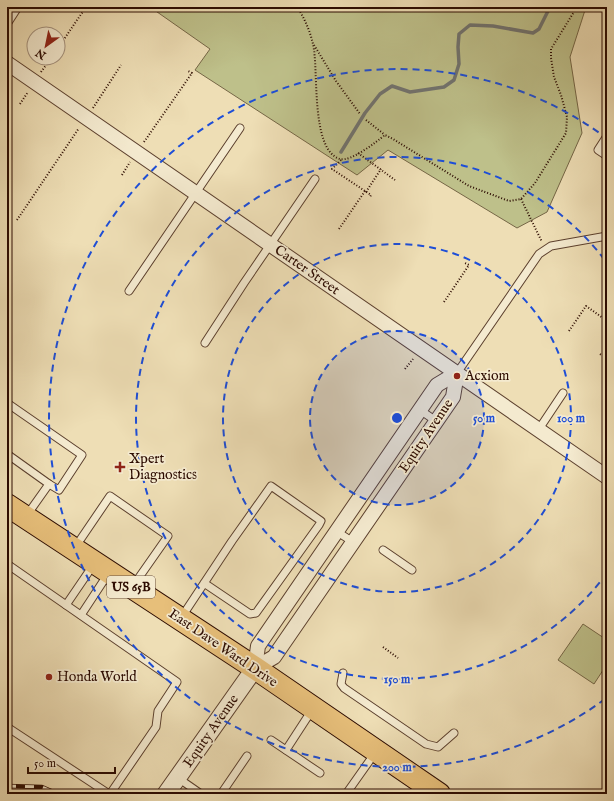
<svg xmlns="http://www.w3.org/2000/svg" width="614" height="801" font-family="'IM FELL English',serif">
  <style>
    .green { fill: #bec08a; stroke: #756646 }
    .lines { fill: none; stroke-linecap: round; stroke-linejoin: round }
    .stream { stroke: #71736f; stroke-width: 3.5 }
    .service-casing { stroke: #5c402e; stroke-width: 9 }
    .minor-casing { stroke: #5c402e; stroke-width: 16 }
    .tertiary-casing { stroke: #5c402e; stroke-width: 19 }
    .primary-casing { stroke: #2c0b01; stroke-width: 24 }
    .path { stroke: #2c0b01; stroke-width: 2; stroke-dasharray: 1 2; stroke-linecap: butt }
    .service { stroke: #f4eacf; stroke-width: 7 }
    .minor { stroke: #f4eacf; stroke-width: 14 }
    .tertiary { stroke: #f4eacf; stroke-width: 17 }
    .primary { stroke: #e7bf7a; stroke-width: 22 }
    .rail-casing { stroke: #2c0b01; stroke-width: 4.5 }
    .rail { stroke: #f4eacf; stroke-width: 3; stroke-dasharray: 9; stroke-linecap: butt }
    .ring { fill: none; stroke: #1d4ed8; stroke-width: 2; stroke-dasharray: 7 5 }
    .poi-dot { fill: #8f2418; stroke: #f4eacf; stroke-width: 1.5 }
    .labels { text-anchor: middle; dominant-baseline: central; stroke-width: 3.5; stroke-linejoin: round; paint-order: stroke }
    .shield { fill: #f4eacf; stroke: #684e3f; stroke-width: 1 }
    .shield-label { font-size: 13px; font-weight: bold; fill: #2c0b01 }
    .street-label { font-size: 14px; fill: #2c0b01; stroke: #f4eacf }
    .poi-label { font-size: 14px; fill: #2c0b01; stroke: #f4eacf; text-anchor: start }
    .centre { fill: #1d4ed8; stroke: #f4eacf; stroke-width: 2 }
    .ring-label { font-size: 12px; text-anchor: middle; font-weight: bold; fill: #1d4ed8; stroke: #f4eacf; stroke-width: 3.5; stroke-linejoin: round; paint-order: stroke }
  </style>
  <rect width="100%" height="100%" fill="#eedeb5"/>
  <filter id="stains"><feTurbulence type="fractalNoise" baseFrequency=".005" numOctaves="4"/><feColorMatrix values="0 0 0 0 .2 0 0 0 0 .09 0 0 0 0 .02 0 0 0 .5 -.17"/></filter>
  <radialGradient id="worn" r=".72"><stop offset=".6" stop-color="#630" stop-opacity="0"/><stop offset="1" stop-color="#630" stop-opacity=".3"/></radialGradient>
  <g class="green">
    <path d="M150 7H586L570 57 582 133 547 212 517 228 388 150 357 175 195 70 210 49Z"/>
    <path d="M583 624 607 640V664L594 684 558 660Z"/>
  </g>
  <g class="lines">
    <path class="stream" d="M341 152 365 113 380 94 392 86 410 92 444 87 454 80 459 64 458 47 459 34 470 25 493 26 533 33 539 29 550 7"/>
    <defs>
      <g id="service">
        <path d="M7 24 18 7"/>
        <path d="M607 136 598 150 607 156"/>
        <path d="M129 291 240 128"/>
        <path d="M205 343 244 283 315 179"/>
        <path d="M457 373 539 254 551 246 607 236"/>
        <path d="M7 403 82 455 59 490 49 484 27 515"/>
        <path d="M420 410 436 421"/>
        <path d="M539 429 563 393"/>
        <path d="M7 454 49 484"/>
        <path d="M336 531 353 542"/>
        <path d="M76 546 110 496 168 536 133 586"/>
        <path d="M383 550 412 570"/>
        <path d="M7 564 177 682 158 711 156 727 110 794"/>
        <path d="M66 605 94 564"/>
        <path d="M81 615 108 574"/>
        <path d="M181 618 232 541 271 486 321 521 319 525 256 613 250 614 204 583"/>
        <path d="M343 673 341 684 344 688 426 744 438 747 454 733"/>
        <path d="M7 727 109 794"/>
        <path d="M271 740 320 773"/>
        <path d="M286 750 312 710"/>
        <path d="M178 778 201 794"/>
        <path d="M221 794 247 756"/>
        <path d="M346 794 375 753"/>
      </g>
      <g id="minor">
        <path d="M7 63 607 477"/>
        <path d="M255 668 258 646 437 385 457 373"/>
        <path d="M255 668 274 657 453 397 457 373"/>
      </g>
      <path id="tertiary" d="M166 794 255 668"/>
      <path id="primary" d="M7 505 255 668 439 794"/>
    </defs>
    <use href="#service" class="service-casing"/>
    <use href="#minor" class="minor-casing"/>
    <use href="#tertiary" class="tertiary-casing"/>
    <use href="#primary" class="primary-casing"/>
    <g class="path">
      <path d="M297 7C304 17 310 31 313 44 319 69 310 150 340 159 351 162 376 142 385 135L393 139 469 186 509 201 521 199 535 183 566 133 567 117 561 95 554 77 551 58V49L577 7"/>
      <path d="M314 45 336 81 360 114"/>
      <path d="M58 48 86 7"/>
      <path d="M41 72 51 58"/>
      <path d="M20 104 28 92"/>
      <path d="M93 108 121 65"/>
      <path d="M366 120 385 135"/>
      <path d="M144 142 192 73 188 71"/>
      <path d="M358 153 395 180"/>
      <path d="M341 160 332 169 371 195 370 197"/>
      <path d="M122 175 130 162"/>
      <path d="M366 192 381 169"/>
      <path d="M521 199 542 242"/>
      <path d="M17 220 79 128"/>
      <path d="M339 229 365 191"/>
      <path d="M444 302 469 265 465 263"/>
      <path d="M569 331 586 306 603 318 607 313"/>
      <path d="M600 354 606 358 605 360"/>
      <path d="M405 369 413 359"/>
      <path d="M383 647 398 658"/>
    </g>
    <use href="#service" class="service"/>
    <use href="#minor" class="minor"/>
    <use href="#tertiary" class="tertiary"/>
    <use href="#primary" class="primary"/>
    <defs>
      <path id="rail" d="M7 786 42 787 58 794"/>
    </defs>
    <use href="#rail" class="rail-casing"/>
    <use href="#rail" class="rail"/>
  </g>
  <circle cx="397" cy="418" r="87" fill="#1d4ed8" fill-opacity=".12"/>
  <g class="ring">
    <circle cx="397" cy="418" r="87"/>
    <circle cx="397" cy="418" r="174"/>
    <path d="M607 573A261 261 0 1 1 607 263"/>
    <path d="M605 699A349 349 0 1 1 605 137"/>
  </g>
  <g class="poi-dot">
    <circle cx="457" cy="376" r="4"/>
    <path d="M118 461h4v4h4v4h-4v4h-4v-4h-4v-4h4z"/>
    <circle cx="49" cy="677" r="4"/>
  </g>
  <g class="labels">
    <rect class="shield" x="107" y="576" width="48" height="22" rx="3"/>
    <g class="shield-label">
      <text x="131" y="587">US 65B</text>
    </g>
    <g class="street-label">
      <text transform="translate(307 270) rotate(35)">Carter Street</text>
      <text transform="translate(426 436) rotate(-56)">Equity Avenue</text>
      <text transform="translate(223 648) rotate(34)">East Dave Ward Drive</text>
      <text transform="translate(211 731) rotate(-55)">Equity Avenue</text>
    </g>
    <g class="poi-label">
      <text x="465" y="376">Acxiom</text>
      <text x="129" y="459">Xpert<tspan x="129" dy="16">Diagnostics</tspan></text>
      <text x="57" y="677">Honda World</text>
    </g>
  </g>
  <circle cx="397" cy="418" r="6" class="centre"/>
  <g class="ring-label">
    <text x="484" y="422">50 m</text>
    <text x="571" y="422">100 m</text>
    <text x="397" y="683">150 m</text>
    <text x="397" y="771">200 m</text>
  </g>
  <rect width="614" height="801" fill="none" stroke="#eedeb5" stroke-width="24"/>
  <rect x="8" y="8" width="598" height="785" fill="none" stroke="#2c0b01" stroke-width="2"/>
  <rect x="12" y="12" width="590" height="777" fill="none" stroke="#2c0b01"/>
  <g transform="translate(46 46) rotate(213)"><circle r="19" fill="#f4eacf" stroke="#a4917d"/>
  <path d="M0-3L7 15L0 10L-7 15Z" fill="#8f2418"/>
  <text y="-6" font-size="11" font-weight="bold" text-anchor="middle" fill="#2c0b01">N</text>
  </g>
  <path d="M28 767v6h87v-6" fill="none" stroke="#2c0b01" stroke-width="2"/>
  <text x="34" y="767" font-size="12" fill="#2c0b01" stroke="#f4eacf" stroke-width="3" paint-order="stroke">50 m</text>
  <rect width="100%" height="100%" filter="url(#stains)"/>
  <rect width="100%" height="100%" fill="url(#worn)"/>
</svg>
